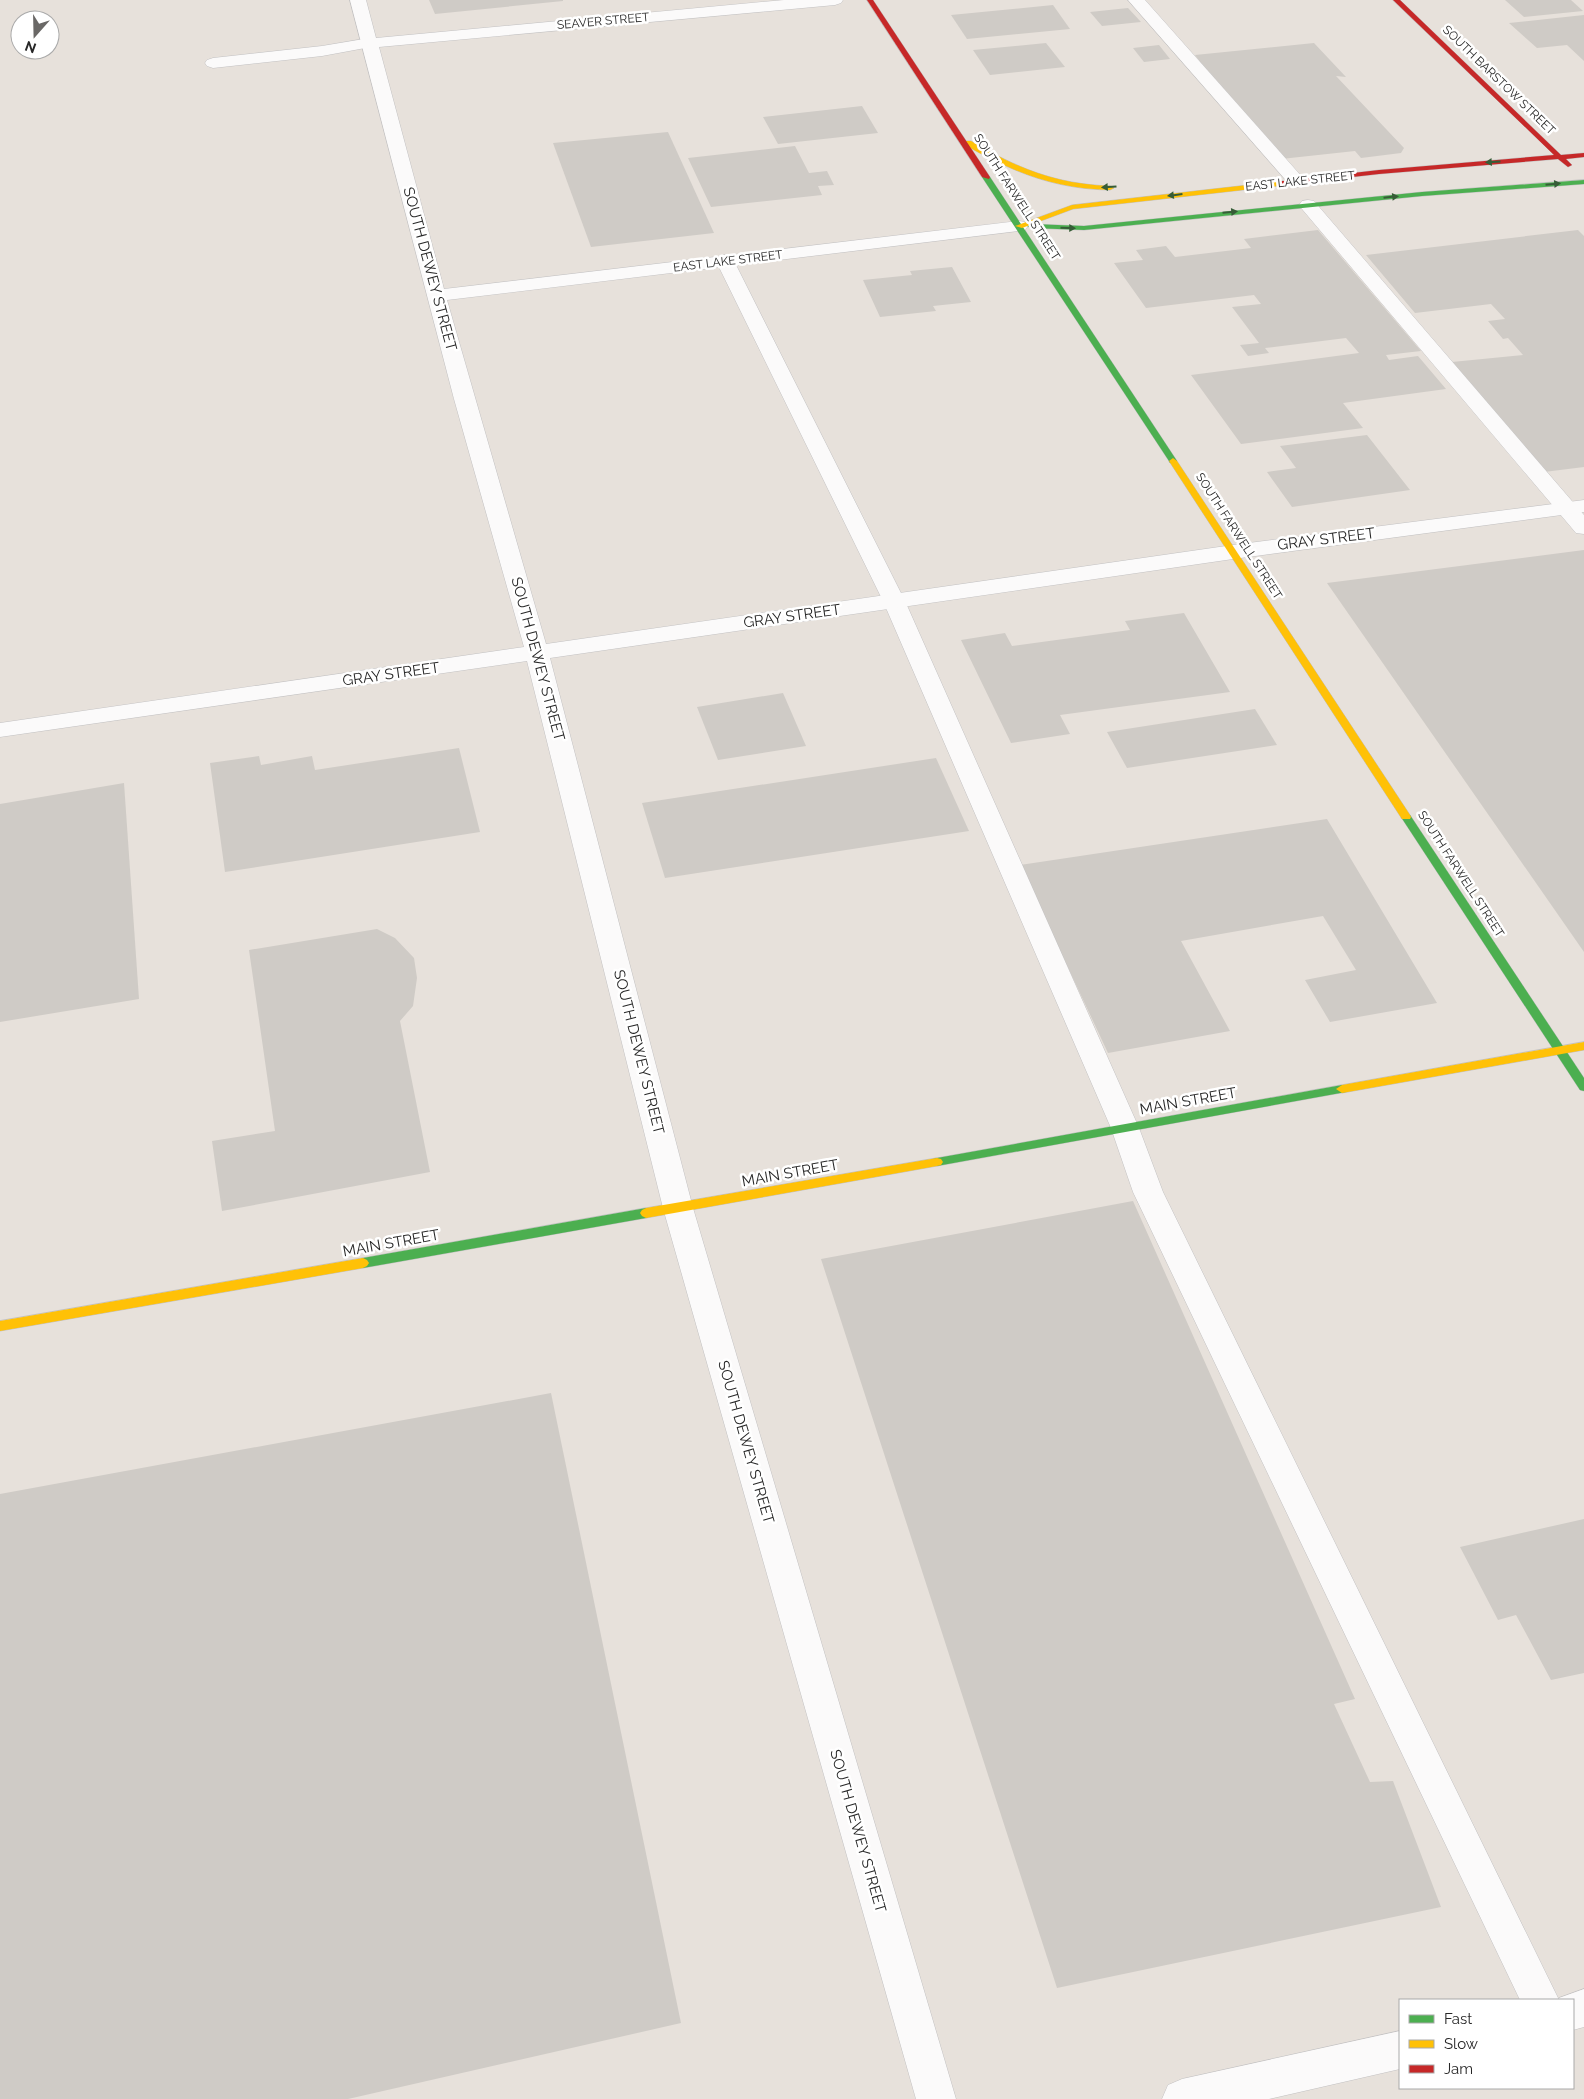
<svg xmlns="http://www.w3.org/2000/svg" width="1584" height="2099" font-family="Raleway,sans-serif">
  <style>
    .building { fill: #cfcbc6 }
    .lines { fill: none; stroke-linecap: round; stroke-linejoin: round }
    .lane-casing { stroke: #c2c1c2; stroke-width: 1 }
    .street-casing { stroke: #c2c1c2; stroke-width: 1 }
    .fast-casing { stroke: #c2c1c2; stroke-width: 1 }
    .slow-casing { stroke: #c2c1c2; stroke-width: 1 }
    .jam-casing { stroke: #c2c1c2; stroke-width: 1 }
    .lane { fill: #fbfafa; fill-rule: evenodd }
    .street { fill: #fbfafa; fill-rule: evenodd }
    .fast { fill: #4caf50; fill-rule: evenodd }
    .slow { fill: #ffc107; fill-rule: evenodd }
    .jam { fill: #c62828; fill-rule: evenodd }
    .oneway { fill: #365d37 }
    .labels { text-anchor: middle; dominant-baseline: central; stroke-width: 5; stroke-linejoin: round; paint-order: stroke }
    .far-street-label { font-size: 12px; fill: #272727; stroke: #fff }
    .street-label { font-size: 15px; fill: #272727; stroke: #fff }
  </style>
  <rect width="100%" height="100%" fill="#e7e1db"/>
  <g class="building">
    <path d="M429 0H563V1L435 14Z"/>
    <path d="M1505 0H1571L1583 11 1524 17Z"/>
    <path d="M1053 5 1070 29 967 39 951 15Z"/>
    <path d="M1128 8 1141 22 1102 26 1090 12Z"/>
    <path d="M1584 15V61L1567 45 1537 48 1509 23Z"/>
    <path d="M1046 43 1065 67 990 75 973 50Z"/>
    <path d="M1314 43 1346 77 1336 76 1404 148 1401 153 1361 158 1355 151 1281 159 1220 89 1195 55Z"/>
    <path d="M1159 45 1170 59 1144 62 1133 48Z"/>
    <path d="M862 106 878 133 778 144 763 117Z"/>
    <path d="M668 132 714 233 591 247 553 143Z"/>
    <path d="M795 146 809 173 827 171 834 185 818 186 822 195 711 207 688 158Z"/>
    <path d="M1318 230 1421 351 1386 355 1389 360 1418 356 1446 389 1343 403 1363 428 1241 444 1191 375 1359 353 1346 338 1265 348 1269 353 1248 356 1240 345 1259 343 1232 307 1261 304 1254 295 1146 308 1114 263 1143 260 1136 250 1166 246 1175 257 1251 248 1244 239Z"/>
    <path d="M1578 230 1584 236V467L1544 472 1452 362 1523 355 1508 338 1503 339 1488 321 1505 319 1491 304 1415 313 1366 255Z"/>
    <path d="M952 267 971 302 933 306 936 311 880 317 863 280 912 275 910 271Z"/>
    <path d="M1367 435 1410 490 1292 507 1267 472 1296 468 1280 446Z"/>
    <path d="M1584 550V952L1327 583Z"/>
    <path d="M1184 613 1230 692 1060 715 1070 734 1011 743 961 640 1005 633 1012 646 1130 630 1125 621Z"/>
    <path d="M783 693 806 746 718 760 697 707Z"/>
    <path d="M1255 709 1277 745 1127 768 1107 732Z"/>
    <path d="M459 748 480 832 225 872 210 763 259 756 261 765 312 756 315 770Z"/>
    <path d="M936 758 969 831 665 878 642 803Z"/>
    <path d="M124 783 139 999 0 1022V804Z"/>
    <path d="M1327 819 1437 1003 1330 1022 1305 980 1356 970 1323 916 1181 941 1230 1031 1108 1053 1020 865Z"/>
    <path d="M377 929 395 938 414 958 417 978 413 1006 400 1021 430 1172 222 1211 212 1141 275 1131 249 950Z"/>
    <path d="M1133 1201 1355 1699 1334 1704 1370 1782 1393 1781 1441 1907 1057 1988 821 1259Z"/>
    <path d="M551 1393 681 2023 348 2099H0V1494Z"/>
    <path d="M1584 1519V1673L1551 1680 1516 1615 1498 1620 1460 1547Z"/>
  </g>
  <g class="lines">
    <defs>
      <g id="lane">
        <path d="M1128 0H1145L1303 178 1306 182 1303 186 1297 187 1291 186Z"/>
        <path d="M370 38 376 40 378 43 376 46 322 56 213 68 207 66 205 63 207 60 213 58 322 46Z"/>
        <path d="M1308 200 1314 201 1584 515V534L1576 533 1302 209 1299 205 1302 201Z"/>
        <path d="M725 255 732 257 734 261 905 601 1139 1128 1163 1192 1559 2000H1520L1133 1192 1111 1128 883 601 716 261 718 257Z"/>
      </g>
      <g id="street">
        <path d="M350 0H366L376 38 784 0H843L841 3 835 5 379 47 444 289 1019 221 1025 222 1028 226 1025 230 1019 231 447 300 546 644 1233 545 1584 500V512L1233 559 550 658 693 1208 956 2099H916L663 1208 527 661 0 737V723L524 647 454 399Z"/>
        <path d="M1584 1989V2027L1573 2030V2000H1558L1559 1998Z"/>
        <path d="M1400 2031V2069L1269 2099H1162L1168 2085 1182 2079Z"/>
      </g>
      <g id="fast">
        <path d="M983 175 990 177 1177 461 1176 463H1170L1169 461 982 177Z"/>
        <path d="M1584 180V184L1422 196 1084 230 1031 228 1027 226 1031 224 1084 226 1422 192Z"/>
        <path d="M1406 814 1410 815 1584 1078V1091L1580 1090 1401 817Z"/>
        <path d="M1342 1085 1348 1089 1346 1092 937 1166 933 1165 931 1162 933 1159 937 1158Z"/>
        <path d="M646 1208 650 1210 652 1213 650 1216 646 1218 363 1268 359 1266 357 1263 359 1260 363 1258Z"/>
      </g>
      <g id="slow">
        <path d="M965 141H971C1017 168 1055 184 1110 186L1114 188 1110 190C1054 189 1013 172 965 145Z"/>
        <path d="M1284 181H1287V185L1073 209 1022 228 1015 226 1072 205Z"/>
        <path d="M1173 458 1177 461 1410 815 1411 817 1410 819H1402L1169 461Z"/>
        <path d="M1584 1042V1050L1342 1093 1336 1089 1342 1085Z"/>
        <path d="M937 1158 941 1159 943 1162 941 1165 937 1166 646 1218 642 1216 640 1213 642 1210 646 1208Z"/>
        <path d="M363 1258 367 1260 369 1263 367 1266 363 1268 0 1331V1321Z"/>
      </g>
      <g id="jam">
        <path d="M867 0H873L990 177 989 179 982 177Z"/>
        <path d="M1393 0H1400L1561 155 1584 153V157L1566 159 1572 165 1568 167 1558 159 1379 174 1281 185V181H1284L1379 170 1554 155Z"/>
      </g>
    </defs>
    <use href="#lane" class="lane-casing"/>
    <use href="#street" class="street-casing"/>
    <use href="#fast" class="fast-casing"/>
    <use href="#slow" class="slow-casing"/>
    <use href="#jam" class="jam-casing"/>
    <use href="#lane" class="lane"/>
    <use href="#street" class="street"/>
    <use href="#fast" class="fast"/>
    <use href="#slow" class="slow"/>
    <use href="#jam" class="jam"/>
  </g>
  <defs><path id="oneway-solid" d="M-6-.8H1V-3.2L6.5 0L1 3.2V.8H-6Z" transform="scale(1.25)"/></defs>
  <g class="oneway">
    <use href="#oneway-solid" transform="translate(1493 162) rotate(176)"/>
    <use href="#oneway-solid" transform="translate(1553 184) rotate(-5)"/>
    <use href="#oneway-solid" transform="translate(1109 187) rotate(176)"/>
    <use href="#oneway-solid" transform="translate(1175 195) rotate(173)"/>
    <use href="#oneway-solid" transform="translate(1391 197) rotate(-6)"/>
    <use href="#oneway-solid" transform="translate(1230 212) rotate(-5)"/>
    <use href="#oneway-solid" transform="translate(1068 228) rotate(1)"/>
  </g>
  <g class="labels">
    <g class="far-street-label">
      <text transform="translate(603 21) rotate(-5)">SEAVER STREET</text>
      <text transform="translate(1499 80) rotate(44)">SOUTH BARSTOW STREET</text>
      <text transform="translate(1300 181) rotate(-6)">EAST LAKE STREET</text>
      <text transform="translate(1017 197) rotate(57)">SOUTH FARWELL STREET</text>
      <text transform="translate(728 261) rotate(-7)">EAST LAKE STREET</text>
      <text transform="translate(1239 536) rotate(57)">SOUTH FARWELL STREET</text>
      <text transform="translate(1461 874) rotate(57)">SOUTH FARWELL STREET</text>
    </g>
    <g class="street-label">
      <text transform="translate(430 269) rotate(75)">SOUTH DEWEY STREET</text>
      <text transform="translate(1326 539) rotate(-7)">GRAY STREET</text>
      <text transform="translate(792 616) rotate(-8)">GRAY STREET</text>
      <text transform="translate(538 659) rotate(75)">SOUTH DEWEY STREET</text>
      <text transform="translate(391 674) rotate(-8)">GRAY STREET</text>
      <text transform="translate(639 1052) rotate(76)">SOUTH DEWEY STREET</text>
      <text transform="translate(1188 1101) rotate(-10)">MAIN STREET</text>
      <text transform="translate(790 1173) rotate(-10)">MAIN STREET</text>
      <text transform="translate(391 1243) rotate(-10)">MAIN STREET</text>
      <text transform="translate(746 1442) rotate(74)">SOUTH DEWEY STREET</text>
      <text transform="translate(858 1831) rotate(74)">SOUTH DEWEY STREET</text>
    </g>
  </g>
  <rect x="1399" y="1999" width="175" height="90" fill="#ffffff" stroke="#a9a9a9"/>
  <rect x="1409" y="2015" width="25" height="8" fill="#4caf50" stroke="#a9a9a9"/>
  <text x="1444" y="2024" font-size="15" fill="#272727">Fast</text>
  <rect x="1409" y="2040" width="25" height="8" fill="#ffc107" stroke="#a9a9a9"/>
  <text x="1444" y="2049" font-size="15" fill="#272727">Slow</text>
  <rect x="1409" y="2065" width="25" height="8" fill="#c62828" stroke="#a9a9a9"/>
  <text x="1444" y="2074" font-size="15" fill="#272727">Jam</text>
  <g transform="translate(35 35) rotate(200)"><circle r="24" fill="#ffffff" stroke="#a9a9a9"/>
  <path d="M0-4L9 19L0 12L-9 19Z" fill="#6a6866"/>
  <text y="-8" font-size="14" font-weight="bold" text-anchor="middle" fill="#272727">N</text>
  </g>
</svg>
